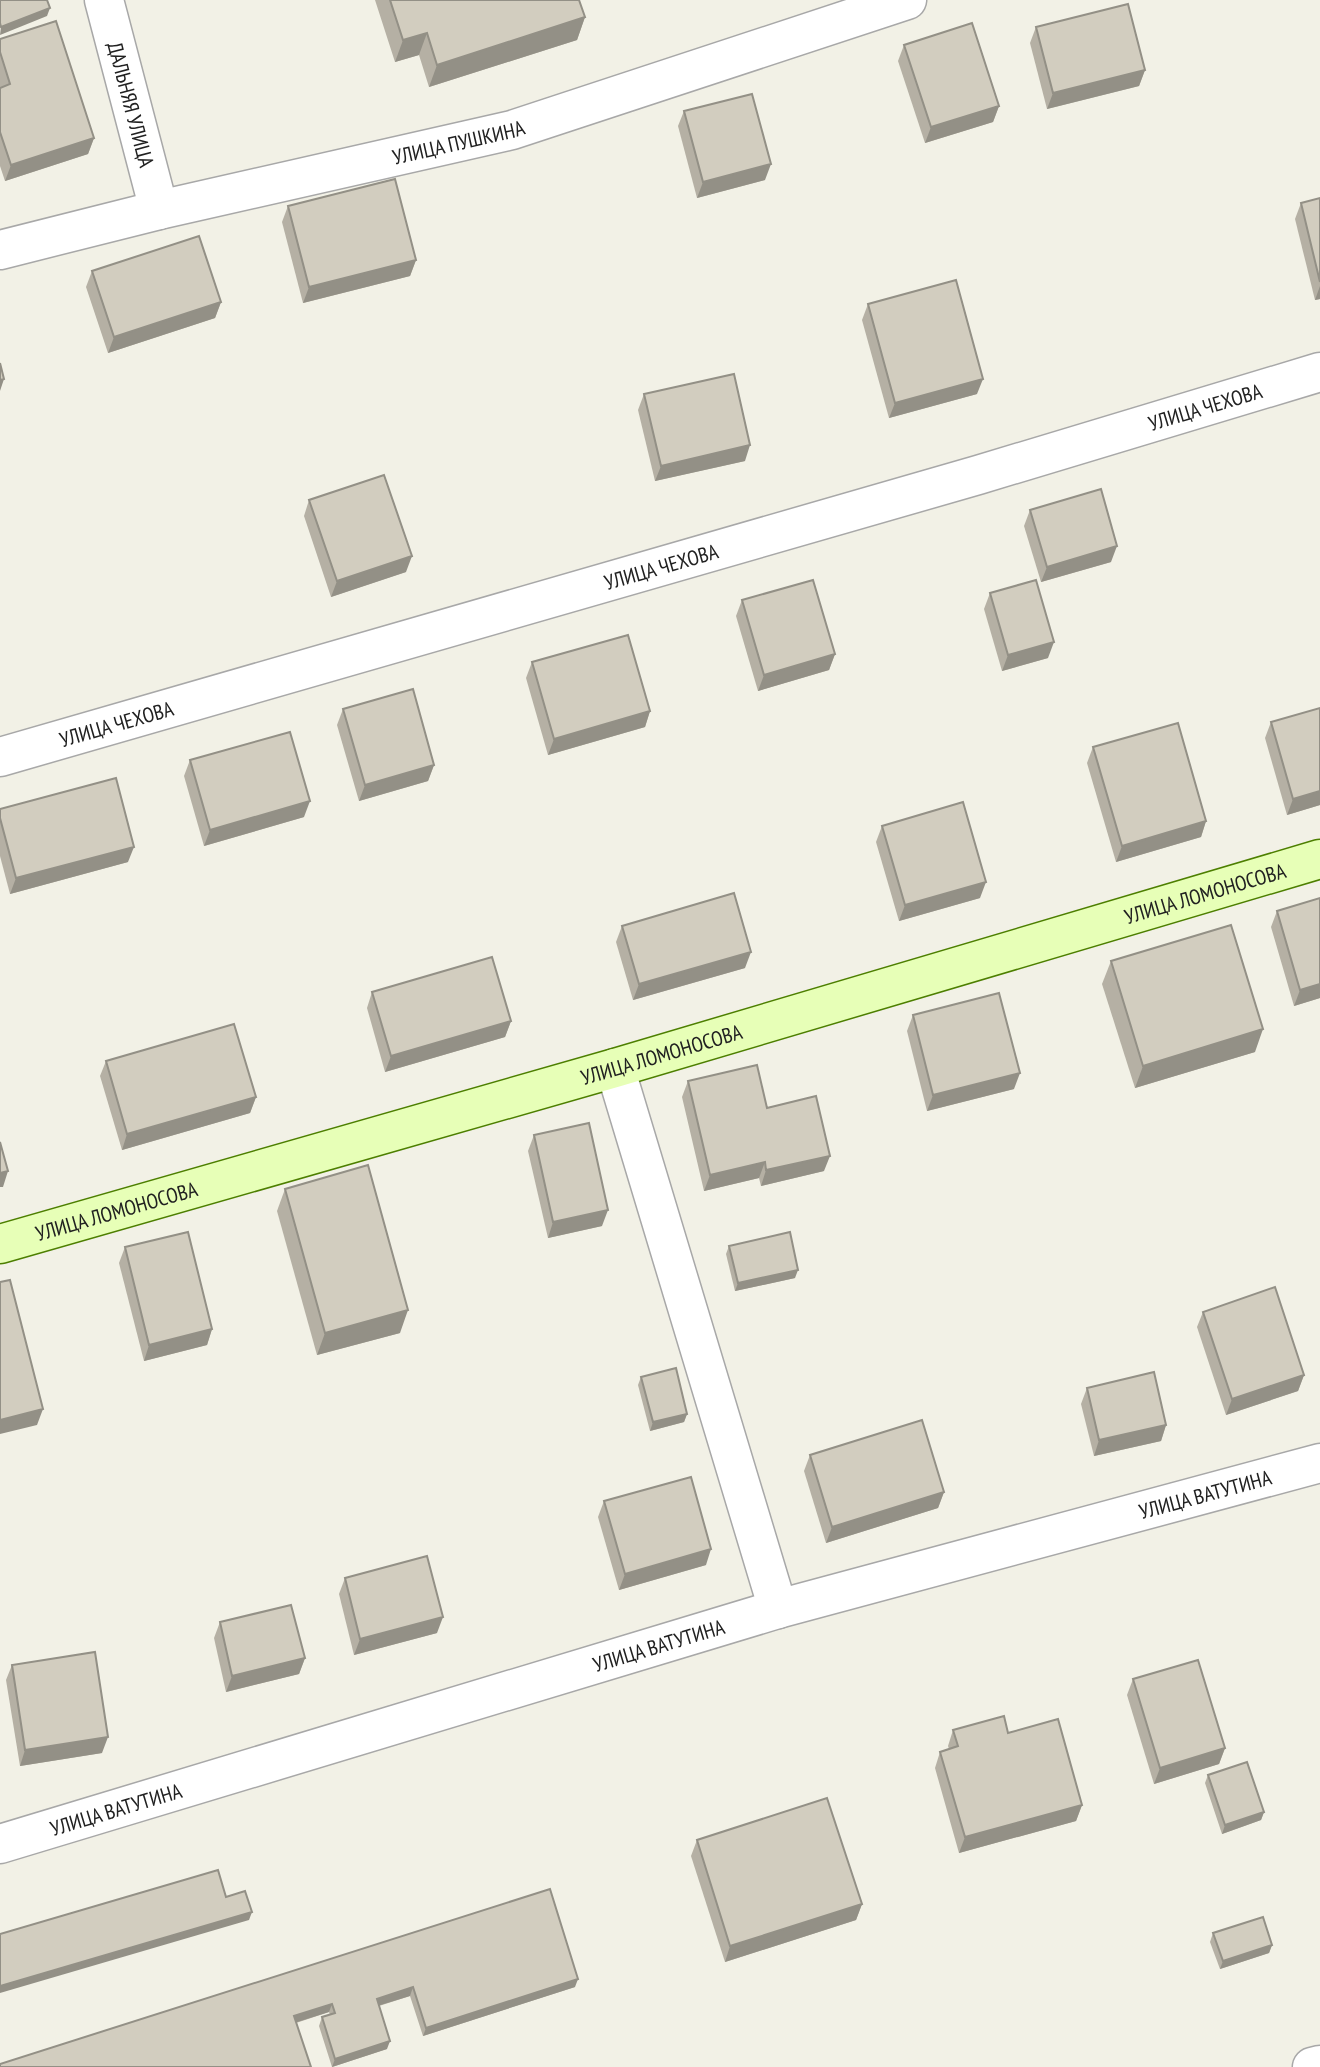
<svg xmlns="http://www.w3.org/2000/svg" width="1320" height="2067" font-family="'PT Sans Narrow',sans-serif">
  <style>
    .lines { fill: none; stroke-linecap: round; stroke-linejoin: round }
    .street-casing { stroke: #a8a8a8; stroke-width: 41 }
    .secondary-casing { stroke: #4d7f00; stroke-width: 41 }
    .street { stroke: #fff; stroke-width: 38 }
    .secondary { stroke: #e7ffb7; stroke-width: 38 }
    .wall { fill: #b5b0a4 }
    .shaded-wall { fill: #939086 }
    .building { fill: #d2cdbf; stroke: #939086; stroke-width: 2 }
    .labels { text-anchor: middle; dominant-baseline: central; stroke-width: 5; stroke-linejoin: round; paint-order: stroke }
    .street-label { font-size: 21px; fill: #212121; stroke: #fff }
  </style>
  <rect width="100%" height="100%" fill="#f2f1e6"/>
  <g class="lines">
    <defs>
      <g id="street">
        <path id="s1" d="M104 0 159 210"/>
        <path id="s2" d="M0 250 159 210 512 130 907 0"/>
        <path id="s3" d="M0 757 978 475 1320 372"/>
        <path d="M615 1068 778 1609"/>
        <path id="s4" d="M0 1844 778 1609 1320 1463"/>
        <path d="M1312 2067 1320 2065"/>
      </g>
      <g id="secondary">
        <path id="s5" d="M0 1244 615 1068 1320 859"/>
      </g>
    </defs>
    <use href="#street" class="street-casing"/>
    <use href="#secondary" class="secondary-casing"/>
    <use href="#street" class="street"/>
    <use href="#secondary" class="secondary"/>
  </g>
  <g class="wall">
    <path d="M375 0H579L585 17 577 40 429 87 419 55 395 62Z"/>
    <path d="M1036 27 1145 70 1139 86 1047 109 1030 43Z"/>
    <path d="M0 39 94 138 88 154 5 181 0 166Z"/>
    <path d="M904 45 999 106 993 122 925 143 898 61Z"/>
    <path d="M684 111 765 180 697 198 678 126Z"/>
    <path d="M1320 198V299L1315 300 1295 219 1301 203Z"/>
    <path d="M288 206 416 260 410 276 303 303 282 222Z"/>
    <path d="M92 271 221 302 215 318 108 353 86 287Z"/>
    <path d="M868 304 977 394 889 418 862 320Z"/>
    <path d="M644 394 745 461 655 481 638 410Z"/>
    <path d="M309 500 406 572 331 597 304 516Z"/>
    <path d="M1030 510 1111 562 1041 582 1024 526Z"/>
    <path d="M990 593 1048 658 1002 671 984 609Z"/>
    <path d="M742 600 835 654 829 670 758 691 736 616Z"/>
    <path d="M532 662 650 711 645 727 548 755 526 678Z"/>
    <path d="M1320 708V805L1287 815 1265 738 1271 722Z"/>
    <path d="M343 709 434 765 428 781 359 801 337 725Z"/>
    <path d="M1093 747 1206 821 1201 837 1116 862 1087 763Z"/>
    <path d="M190 760 304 817 204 846 184 776Z"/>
    <path d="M0 809 128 862 10 894 0 856Z"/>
    <path d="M882 826 980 898 899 921 876 842Z"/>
    <path d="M1320 898V998L1294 1006 1271 927 1277 911Z"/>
    <path d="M622 926 745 968 633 1000 616 942Z"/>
    <path d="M1111 961 1255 1052 1135 1088 1102 984Z"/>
    <path d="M372 992 511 1021 505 1037 385 1072 367 1008Z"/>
    <path d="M913 1015 1014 1089 927 1111 907 1031Z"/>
    <path d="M106 1061 256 1097 250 1113 122 1150 100 1076Z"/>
    <path d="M688 1081 767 1108 824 1171 761 1186 759 1178 704 1191 682 1097Z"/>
    <path d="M534 1135 602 1226 548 1238 528 1151Z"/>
    <path d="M285 1189 400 1333 317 1355 277 1211Z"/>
    <path d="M729 1246 795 1278 735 1291 726 1254Z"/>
    <path d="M125 1247 212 1329 207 1345 144 1361 119 1263Z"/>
    <path d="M1203 1312 1304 1375 1298 1391 1226 1415 1197 1327Z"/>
    <path d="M641 1377 687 1414 684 1422 650 1431 638 1385Z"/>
    <path d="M1087 1388 1166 1425 1161 1441 1094 1456 1081 1404Z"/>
    <path d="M810 1455 944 1492 938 1508 826 1543 804 1471Z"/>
    <path d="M604 1501 706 1565 619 1590 598 1517Z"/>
    <path d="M345 1578 437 1633 354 1655 339 1594Z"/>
    <path d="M220 1622 305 1658 299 1674 226 1692 214 1638Z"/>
    <path d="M12 1665 102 1753 20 1766 6 1680Z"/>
    <path d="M1133 1679 1225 1748 1219 1764 1154 1784 1127 1695Z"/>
    <path d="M953 1730 1008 1733 1082 1805 1076 1821 959 1853 935 1768 940 1752 949 1749 948 1746Z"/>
    <path d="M1208 1775 1264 1812 1261 1820 1222 1834 1205 1783Z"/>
    <path d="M697 1840 862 1904 856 1920 725 1962 691 1856Z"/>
    <path d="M550 1889 575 1987 423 2036 410 1996 379 2006 387 2049 332 2067 319 2026 322 2017 330 2015 329 2012 296 2023 0 2067Z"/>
    <path d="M1213 1933 1272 1945 1269 1953 1220 1969 1210 1942Z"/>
  </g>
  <g class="shaded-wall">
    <path d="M50 8 47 16 0 35 1 27Z"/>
    <path d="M585 17 577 40 429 87 437 65Z"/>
    <path d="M427 33 419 55 395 62 403 40Z"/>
    <path d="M1145 70 1139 86 1047 109 1053 93Z"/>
    <path d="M999 106 993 122 925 143 931 127Z"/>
    <path d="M94 138 88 154 5 181 11 165Z"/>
    <path d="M771 164 765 180 697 198 703 182Z"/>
    <path d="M416 260 410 276 303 303 309 287Z"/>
    <path d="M1320 286V299L1315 300Z"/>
    <path d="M221 302 215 318 108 353 114 337Z"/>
    <path d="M4 379 0 391V380Z"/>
    <path d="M983 379 977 394 889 418 895 403Z"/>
    <path d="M750 445 745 461 655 481 661 466Z"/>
    <path d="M1117 546 1111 562 1041 582 1047 567Z"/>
    <path d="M412 556 406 572 331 597 337 581Z"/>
    <path d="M1054 642 1048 658 1002 671 1008 655Z"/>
    <path d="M835 654 829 670 758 691 764 675Z"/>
    <path d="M650 711 645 727 548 755 554 739Z"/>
    <path d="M434 765 428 781 359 801 365 785Z"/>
    <path d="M1320 791V805L1287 815 1293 799Z"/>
    <path d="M310 801 304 817 204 846 210 830Z"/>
    <path d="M1206 821 1201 837 1116 862 1122 846Z"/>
    <path d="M134 847 128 862 10 894 16 878Z"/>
    <path d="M986 882 980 898 899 921 905 905Z"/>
    <path d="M751 952 745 968 633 1000 639 984Z"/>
    <path d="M1320 984V998L1294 1006 1300 990Z"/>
    <path d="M511 1021 505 1037 385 1072 391 1056Z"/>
    <path d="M1263 1029 1255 1052 1135 1088 1143 1066Z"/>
    <path d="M1020 1073 1014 1089 927 1111 933 1095Z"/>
    <path d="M256 1097 250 1113 122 1150 127 1134Z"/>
    <path d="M830 1156 824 1171 761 1186 766 1170Z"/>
    <path d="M765 1162 759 1178 704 1191 710 1175Z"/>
    <path d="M8 1171 3 1187H0V1173Z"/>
    <path d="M608 1210 602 1226 548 1238 553 1222Z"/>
    <path d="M798 1270 795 1278 735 1291 738 1283Z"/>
    <path d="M408 1310 400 1333 317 1355 325 1333Z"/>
    <path d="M212 1329 207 1345 144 1361 149 1345Z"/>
    <path d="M1304 1375 1298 1391 1226 1415 1232 1399Z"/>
    <path d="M43 1409 37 1425 0 1434V1420Z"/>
    <path d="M687 1414 684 1422 650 1431 653 1422Z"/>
    <path d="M1166 1425 1161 1441 1094 1456 1099 1440Z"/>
    <path d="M944 1492 938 1508 826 1543 832 1527Z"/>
    <path d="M711 1549 706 1565 619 1590 625 1574Z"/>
    <path d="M443 1617 437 1633 354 1655 360 1639Z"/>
    <path d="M305 1658 299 1674 226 1692 232 1676Z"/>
    <path d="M108 1737 102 1753 20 1766 25 1750Z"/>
    <path d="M1225 1748 1219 1764 1154 1784 1160 1768Z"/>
    <path d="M1082 1805 1076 1821 959 1853 965 1837Z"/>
    <path d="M1264 1812 1261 1820 1222 1834 1225 1825Z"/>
    <path d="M862 1904 856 1920 725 1962 730 1946Z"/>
    <path d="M252 1912 249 1920 0 1993V1986Z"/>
    <path d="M1272 1945 1269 1953 1220 1969 1223 1961Z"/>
    <path d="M578 1979 575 1987 423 2036 426 2028Z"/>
    <path d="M413 1987 410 1996 374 2007 377 1999Z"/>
    <path d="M332 2004 329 2012 291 2024 294 2016Z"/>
    <path d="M390 2041 387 2049 332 2067 335 2059Z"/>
  </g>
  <g class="building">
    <path d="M0 0H47L50 8 1 27 0 23Z"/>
    <path d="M390 0H579L585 17 437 65 427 33 403 40Z"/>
    <path d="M1128 4 1145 70 1053 93 1036 27Z"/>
    <path d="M56 21 94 138 11 165 0 132V88L10 84 0 52V39Z"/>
    <path d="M972 23 999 106 931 127 904 45Z"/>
    <path d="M752 94 771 164 703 182 684 111Z"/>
    <path d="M395 179 416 260 309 287 288 206Z"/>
    <path d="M1320 198V282L1301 203Z"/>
    <path d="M199 236 221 302 114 337 92 271Z"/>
    <path d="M956 280 983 379 895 403 868 304Z"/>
    <path d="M0 363 4 379 0 380Z"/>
    <path d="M734 374 750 445 661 466 644 394Z"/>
    <path d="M384 475 412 556 337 581 309 500Z"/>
    <path d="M1101 489 1117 546 1047 567 1030 510Z"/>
    <path d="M813 580 835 654 764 675 742 600Z"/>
    <path d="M1036 580 1054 642 1008 655 990 593Z"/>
    <path d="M628 635 650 711 554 739 532 662Z"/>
    <path d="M413 689 434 765 365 785 343 709Z"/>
    <path d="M1320 708V791L1293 799 1271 722Z"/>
    <path d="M1178 723 1206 821 1122 846 1093 747Z"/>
    <path d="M290 732 310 801 210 830 190 760Z"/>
    <path d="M116 778 134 847 16 878 0 818V809Z"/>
    <path d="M963 802 986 882 905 905 882 826Z"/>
    <path d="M734 893 751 952 639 984 622 926Z"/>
    <path d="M1320 898V984L1300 990 1277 911Z"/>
    <path d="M1231 925 1263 1029 1143 1066 1111 961Z"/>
    <path d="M492 957 511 1021 391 1056 372 992Z"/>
    <path d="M999 993 1020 1073 933 1095 913 1015Z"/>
    <path d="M234 1024 256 1097 127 1134 106 1061Z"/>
    <path d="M757 1065 767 1108 816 1096 830 1156 766 1170 765 1162 710 1175 688 1081Z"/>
    <path d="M589 1123 608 1210 553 1222 534 1135Z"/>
    <path d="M0 1142 8 1171 0 1173Z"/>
    <path d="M368 1165 408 1310 325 1333 285 1189Z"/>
    <path d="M188 1232 212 1329 149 1345 125 1247Z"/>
    <path d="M790 1232 798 1270 738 1283 729 1246Z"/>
    <path d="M10 1280 43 1409 0 1420V1282Z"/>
    <path d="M1275 1287 1304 1375 1232 1399 1203 1312Z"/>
    <path d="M676 1368 687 1414 653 1422 641 1377Z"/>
    <path d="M1154 1372 1166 1425 1099 1440 1087 1388Z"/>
    <path d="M922 1420 944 1492 832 1527 810 1455Z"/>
    <path d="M691 1477 711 1549 625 1574 604 1501Z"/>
    <path d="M427 1556 443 1617 360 1639 345 1578Z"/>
    <path d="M291 1605 305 1658 232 1676 220 1622Z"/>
    <path d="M95 1652 108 1737 25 1750 12 1665Z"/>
    <path d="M1198 1660 1225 1748 1160 1768 1133 1679Z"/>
    <path d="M1004 1716 1008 1733 1058 1719 1082 1805 965 1837 940 1752 958 1746 953 1730Z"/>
    <path d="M1247 1762 1264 1812 1225 1825 1208 1775Z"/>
    <path d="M827 1798 862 1904 730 1946 697 1840Z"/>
    <path d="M218 1870 226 1897 245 1891 252 1912 0 1986V1934Z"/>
    <path d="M550 1889 578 1979 426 2028 413 1987 377 1999 390 2041 335 2059 322 2017 335 2013 332 2004 294 2016 311 2067H0V2064Z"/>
    <path d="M1263 1917 1272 1945 1223 1961 1213 1933Z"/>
  </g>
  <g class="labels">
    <g class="street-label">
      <text stroke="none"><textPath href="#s1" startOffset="108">ДАЛЬНЯЯ УЛИЦА</textPath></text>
      <text stroke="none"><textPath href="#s2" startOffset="471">УЛИЦА ПУШКИНА</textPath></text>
      <text stroke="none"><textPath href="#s3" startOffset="1255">УЛИЦА ЧЕХОВА</textPath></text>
      <text stroke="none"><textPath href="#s3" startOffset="688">УЛИЦА ЧЕХОВА</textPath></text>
      <text stroke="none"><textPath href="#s3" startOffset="121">УЛИЦА ЧЕХОВА</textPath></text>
      <text stroke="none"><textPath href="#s5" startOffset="1255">УЛИЦА ЛОМОНОСОВА</textPath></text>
      <text stroke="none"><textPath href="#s5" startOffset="688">УЛИЦА ЛОМОНОСОВА</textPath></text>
      <text stroke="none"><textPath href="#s5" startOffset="121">УЛИЦА ЛОМОНОСОВА</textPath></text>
      <text stroke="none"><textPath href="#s4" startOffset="1255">УЛИЦА ВАТУТИНА</textPath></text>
      <text stroke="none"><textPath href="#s4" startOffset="688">УЛИЦА ВАТУТИНА</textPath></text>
      <text stroke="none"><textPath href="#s4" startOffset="121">УЛИЦА ВАТУТИНА</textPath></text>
    </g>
  </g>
</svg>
